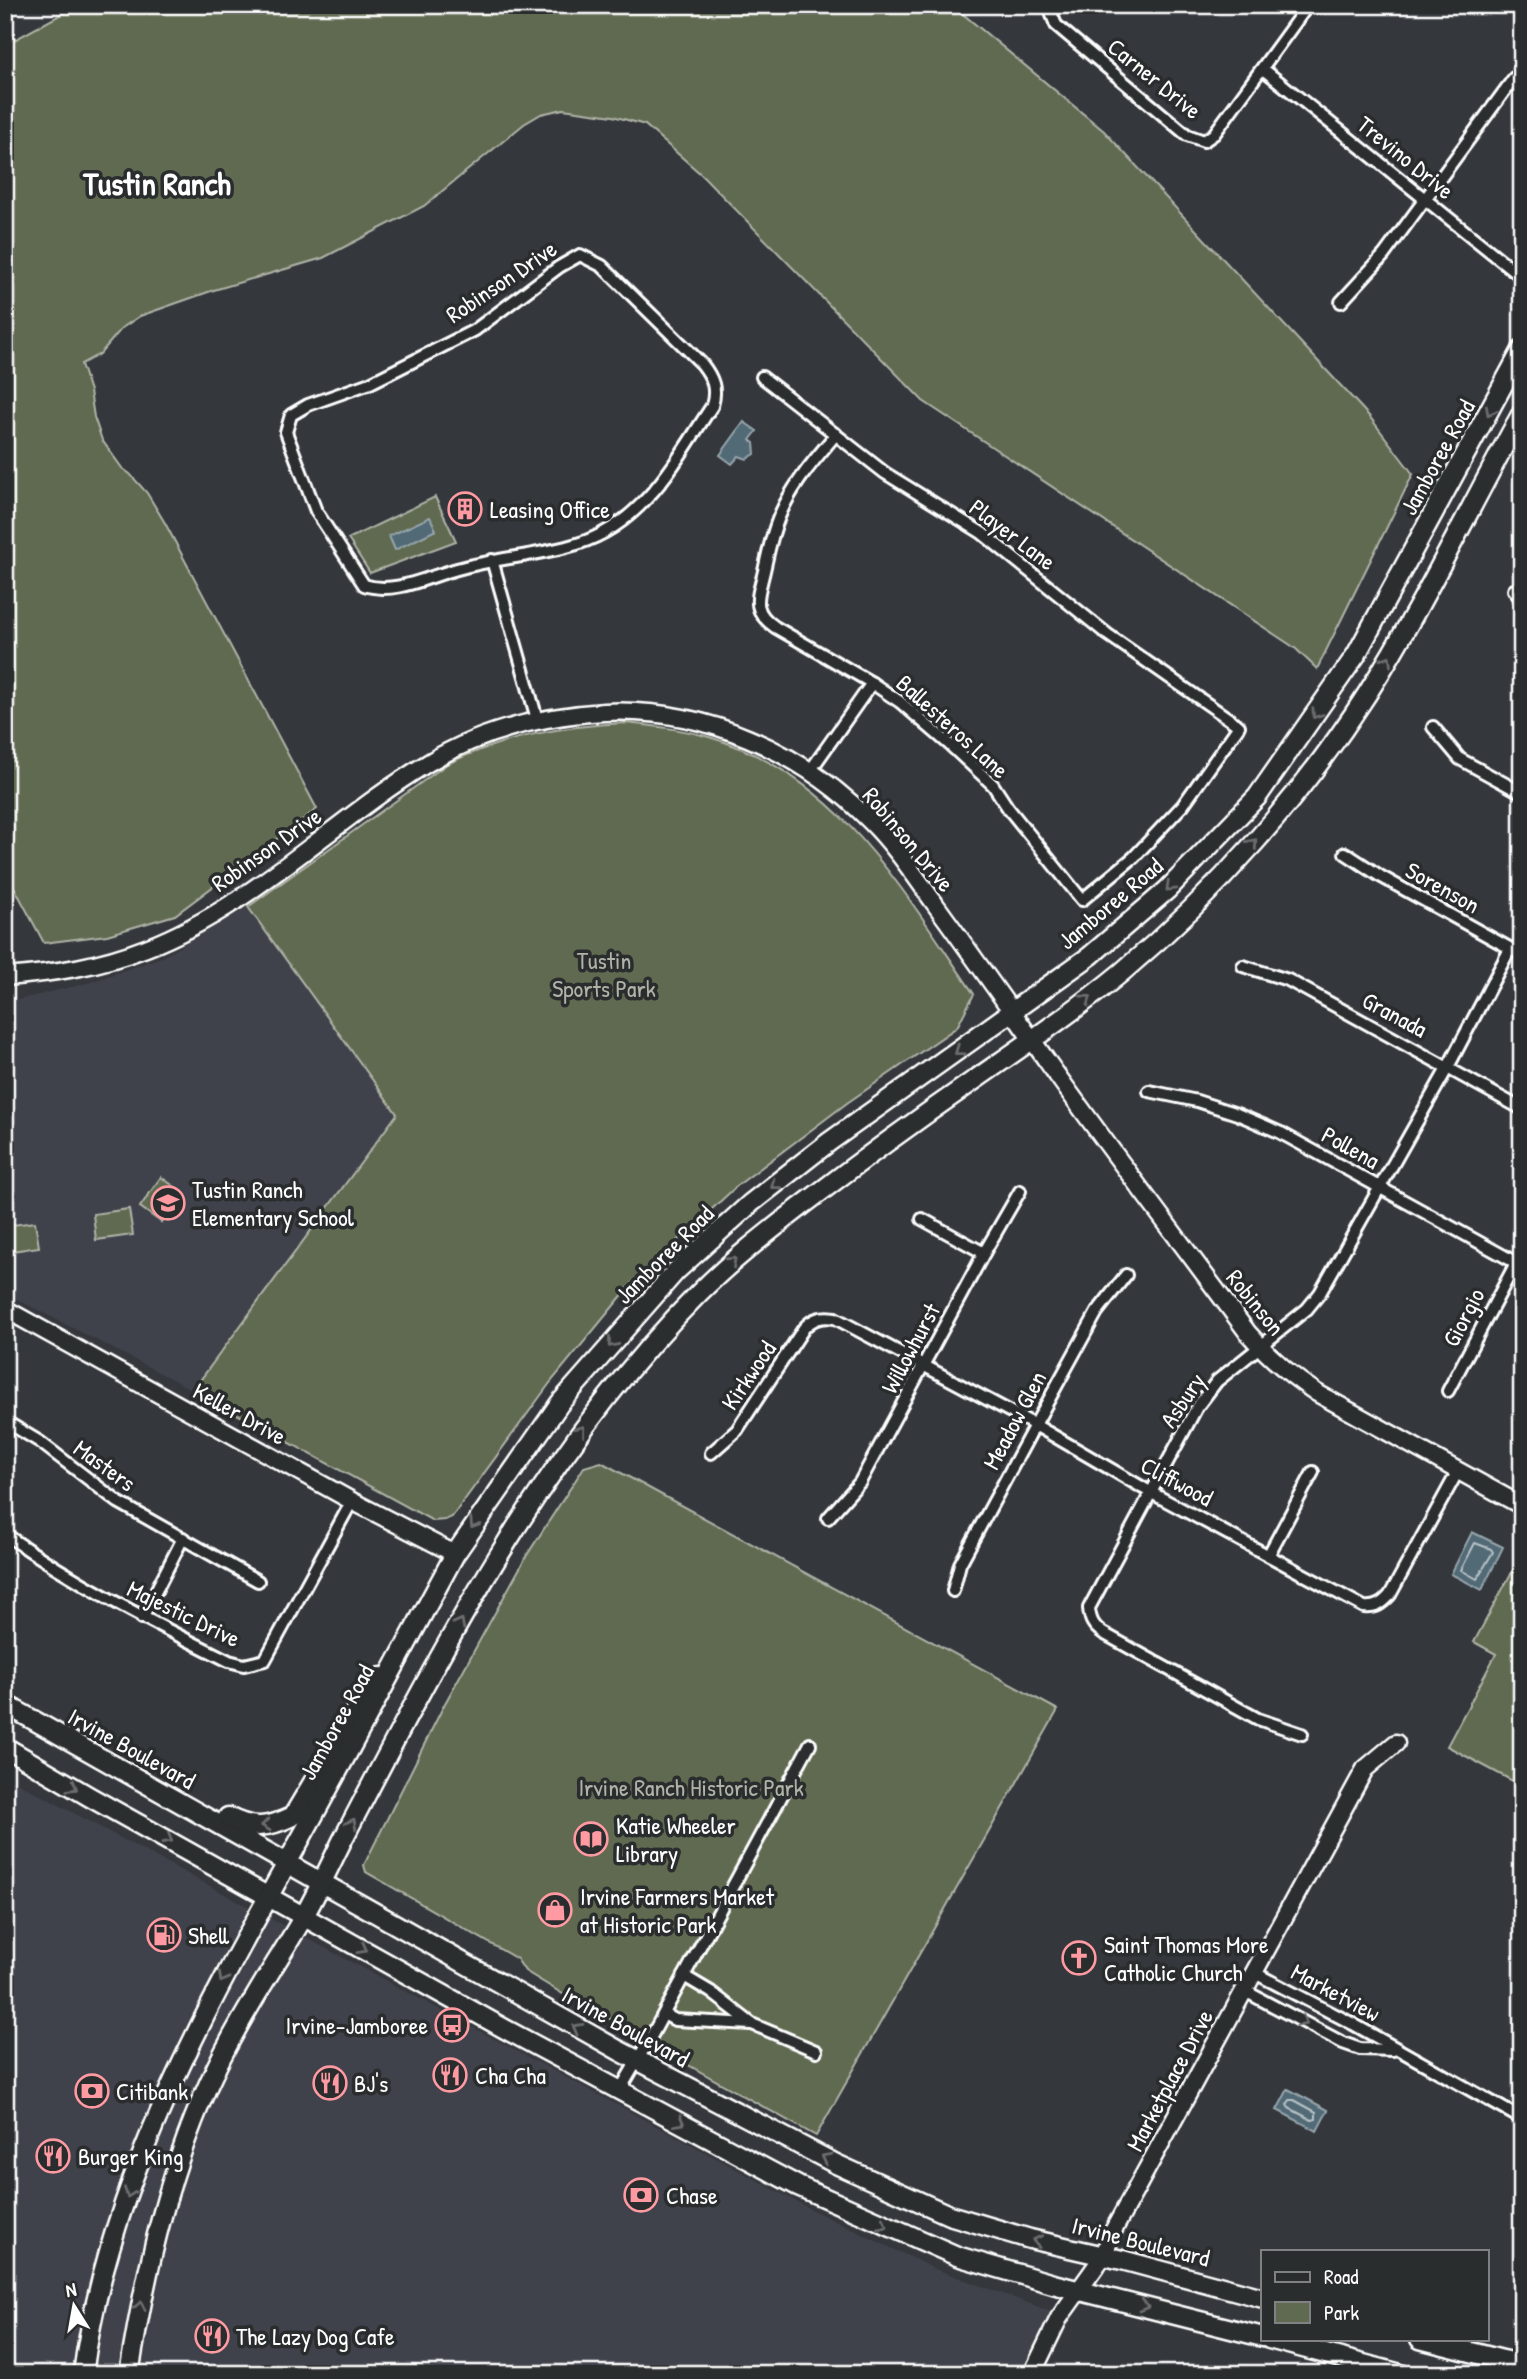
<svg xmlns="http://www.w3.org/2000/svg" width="1527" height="2379" font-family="'Patrick Hand',sans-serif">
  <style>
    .built { fill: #41434c }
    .green { fill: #606a51; stroke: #b0b4a8; stroke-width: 2 }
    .water { fill: #516a76; stroke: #97a6ad; stroke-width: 2 }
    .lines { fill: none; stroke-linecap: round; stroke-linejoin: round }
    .shore { stroke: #b9c3c8; stroke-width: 2 }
    .street-casing { stroke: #fff; stroke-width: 16 }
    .secondary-casing { stroke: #fff; stroke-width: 21 }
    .primary-casing { stroke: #fff; stroke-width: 23 }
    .street { stroke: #2a2d2e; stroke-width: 10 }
    .secondary { stroke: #2a2d2e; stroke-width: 16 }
    .primary { stroke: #2a2d2e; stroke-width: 18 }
    .oneway { stroke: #6a6c6d }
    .labels { text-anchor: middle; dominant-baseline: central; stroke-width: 7; stroke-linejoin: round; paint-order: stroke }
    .street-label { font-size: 24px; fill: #fff; stroke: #2a2d2e }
    .poi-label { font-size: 24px; fill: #fff; stroke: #2a2d2e; text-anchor: start }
    .park-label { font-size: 24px; fill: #b0b4a8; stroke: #2a2d2e }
    .district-label { font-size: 32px; font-weight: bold; fill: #fff; stroke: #2a2d2e }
  </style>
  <rect width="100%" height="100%" fill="#34373c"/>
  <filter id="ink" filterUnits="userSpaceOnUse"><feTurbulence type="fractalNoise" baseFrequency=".0143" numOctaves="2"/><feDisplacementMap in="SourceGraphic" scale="14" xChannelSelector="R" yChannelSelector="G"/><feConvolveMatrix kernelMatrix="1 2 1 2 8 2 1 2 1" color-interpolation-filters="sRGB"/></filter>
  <g filter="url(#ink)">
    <g class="built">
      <path d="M248 907 397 1113 193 1390 5 1293V1003L88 983 162 957Z"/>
      <path d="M5 1776 816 2212 935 2269 1055 2313 1020 2374H5Z"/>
    </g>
    <g class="green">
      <path d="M78 5H952L1104 131 1369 416 1413 474 1317 669 1295 648 923 401 702 175 645 125 613 116 563 109 541 114 524 124 424 206 323 258 214 290 140 316 122 328 100 354 81 364 90 391 94 417 102 440 122 468 130 474 147 493 165 523 317 809 175 915 107 935 44 943 5 870V45Z"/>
      <path d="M435 497 456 541 370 573 348 539Z"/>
      <path d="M626 723C654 726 682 729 709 737 838 774 903 891 974 994L957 1027 847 1103 738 1185 634 1281 550 1383 452 1517 445 1520 433 1521 193 1390 397 1114 248 907 447 764C507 736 560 726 626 723Z"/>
      <path d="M161 1177 182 1192 161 1222 140 1207Z"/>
      <path d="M129 1209 133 1235 96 1240 93 1214Z"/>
      <path d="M35 1222 39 1247 5 1252V1226Z"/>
      <path d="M601 1462 1058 1710 816 2136 672 2056 622 2025 571 1999 525 1971 517 1959 366 1872 364 1865 444 1705 527 1555 584 1467Z"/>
      <path d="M1522 1553V1786L1447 1746 1496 1654 1474 1642Z"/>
    </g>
    <g class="water">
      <path d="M744 422 757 431 750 440 754 443 755 454 747 459 739 456 732 464 720 455Z"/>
      <path d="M430 517 436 530 395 550 389 536Z"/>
      <path d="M1472 1532 1503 1547 1482 1590 1451 1574Z"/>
      <path d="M1288 2089 1328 2110 1317 2131 1277 2110Z"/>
    </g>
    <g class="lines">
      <g class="shore">
        <path d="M1475 1543 1491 1549 1493 1552 1477 1579 1461 1570Z"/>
        <path d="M1290 2100H1294L1316 2112V2119L1312 2120 1289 2108 1287 2105Z"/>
      </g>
      <defs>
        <g id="street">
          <path d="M1054 5 1052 15 1056 25 1187 135 1204 141 1214 134 1308 5"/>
          <path d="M1263 69 1522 277"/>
          <path d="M580 255 602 266 702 364C713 378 717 389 712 406 676 460 644 524 577 544 538 556 496 558 457 569 427 577 395 595 364 585L316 511 286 432 291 415 308 405 370 383 475 330 559 267Z"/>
          <path d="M1341 302 1384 255 1514 78"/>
          <path d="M762 377 885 473 982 533 1107 634 1239 726 1183 805 1134 857 1082 900 1008 808 993 785 950 745 900 702 872 683 775 627C750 610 758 597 764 571 769 548 774 525 785 504 798 478 818 456 836 434"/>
          <path d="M492 560 537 719"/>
          <path d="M1514 590 1522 600"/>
          <path d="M1433 727 1460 759 1522 793"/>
          <path d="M810 771 872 683"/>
          <path d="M1345 853 1380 876 1522 955"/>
          <path d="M1243 966 1288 980 1522 1109"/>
          <path d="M1149 1091 1197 1101 1237 1114 1281 1133 1522 1266"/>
          <path d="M922 1219 984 1253"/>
          <path d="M1448 1391 1516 1263"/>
          <path d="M5 1421 40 1442 118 1502 258 1581"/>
          <path d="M711 1453 737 1430 804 1328C813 1318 822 1316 835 1318L1035 1425 1150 1492 1364 1607C1376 1608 1382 1604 1390 1595L1458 1471"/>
          <path d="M828 1518 860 1482 984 1253 1020 1191"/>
          <path d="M5 1534C76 1584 151 1622 229 1661L244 1665 265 1660 352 1501"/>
          <path d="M1269 1554 1313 1472"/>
          <path d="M953 1591 960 1564 1035 1425 1097 1312 1126 1275"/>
          <path d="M142 1618 183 1538"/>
          <path d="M1302 1734 1258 1719 1103 1633C1093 1626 1090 1620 1089 1608L1197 1407 1217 1381 1307 1309 1320 1293 1448 1067 1510 949"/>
          <path d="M1253 1972 1353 2024 1522 2119"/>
          <path d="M684 1976 711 1992 752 2024 816 2051"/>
          <path d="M1243 1990 1343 2043 1360 2049 1393 2050"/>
          <path d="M664 2014 675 2020 752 2024"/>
          <path d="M620 2090 652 2035 810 1744"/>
        </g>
        <g id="secondary">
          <path d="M5 977C55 973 100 966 146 948 251 908 333 820 428 763 482 730 541 716 604 712 703 707 802 751 871 822 895 846 915 876 935 904 973 956 1010 1009 1047 1061 1112 1153 1181 1242 1248 1333 1268 1356 1291 1376 1317 1393L1522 1506"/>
          <path d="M5 1309 352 1501 455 1554"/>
          <path d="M1032 2374 1059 2318 1104 2255 1112 2233 1365 1769 1396 1743"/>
        </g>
        <g id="primary">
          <path d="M5 1704 618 2050 836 2164 949 2215 1030 2239 1122 2260 1263 2298"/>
          <path d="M5 1747 90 1797 505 2029 798 2186 957 2256 1053 2284 1263 2337"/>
          <path d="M228 1817C253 1830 268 1828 293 1816L370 1687 381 1677"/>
          <path d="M1269 2339 1401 2374"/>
          <path d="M1420 2339 1522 2365"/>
          <path d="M83 2374C108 2184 204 2012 296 1847 350 1750 402 1652 455 1554L560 1403 676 1271 751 1203 829 1142 1090 956 1167 890 1257 797 1356 655 1522 350"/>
          <path d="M129 2374C146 2268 170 2163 217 2066 242 2014 275 1966 304 1916 318 1891 330 1865 343 1839 444 1646 544 1449 699 1293 732 1260 767 1233 803 1205 859 1162 915 1121 973 1081 1023 1046 1075 1011 1122 972 1216 893 1301 797 1367 694 1424 604 1470 506 1522 413"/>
        </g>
      </defs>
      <use href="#street" class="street-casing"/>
      <use href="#secondary" class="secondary-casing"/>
      <use href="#primary" class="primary-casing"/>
      <use href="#street" class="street"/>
      <use href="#secondary" class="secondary"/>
      <use href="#primary" class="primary"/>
    </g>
    <defs><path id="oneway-chevron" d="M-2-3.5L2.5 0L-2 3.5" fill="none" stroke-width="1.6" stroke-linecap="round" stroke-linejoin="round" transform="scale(1.75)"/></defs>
    <g class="oneway">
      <use href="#oneway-chevron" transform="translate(1490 411) rotate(118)"/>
      <use href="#oneway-chevron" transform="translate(1387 660) rotate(-59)"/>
      <use href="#oneway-chevron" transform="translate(1316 714) rotate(124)"/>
      <use href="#oneway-chevron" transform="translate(1253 843) rotate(-49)"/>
      <use href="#oneway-chevron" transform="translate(1170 887) rotate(136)"/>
      <use href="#oneway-chevron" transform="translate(1087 999) rotate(-37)"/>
      <use href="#oneway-chevron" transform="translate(959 1051) rotate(145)"/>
      <use href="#oneway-chevron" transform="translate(775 1185) rotate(142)"/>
      <use href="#oneway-chevron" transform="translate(732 1261) rotate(-42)"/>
      <use href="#oneway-chevron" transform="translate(612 1343) rotate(131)"/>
      <use href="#oneway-chevron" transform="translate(581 1430) rotate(-52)"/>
      <use href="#oneway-chevron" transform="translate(474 1524) rotate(123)"/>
      <use href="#oneway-chevron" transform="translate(460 1623) rotate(-62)"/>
      <use href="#oneway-chevron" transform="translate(73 1787) rotate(31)"/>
      <use href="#oneway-chevron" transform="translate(352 1823) rotate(-62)"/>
      <use href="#oneway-chevron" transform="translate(266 1825) rotate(174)"/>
      <use href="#oneway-chevron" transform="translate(168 1839) rotate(30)"/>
      <use href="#oneway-chevron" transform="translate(363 1949) rotate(29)"/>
      <use href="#oneway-chevron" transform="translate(223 1978) rotate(119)"/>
      <use href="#oneway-chevron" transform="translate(1303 2022) rotate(28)"/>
      <use href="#oneway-chevron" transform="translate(577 2028) rotate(-151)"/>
      <use href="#oneway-chevron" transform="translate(680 2122) rotate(29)"/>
      <use href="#oneway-chevron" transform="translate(826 2158) rotate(-152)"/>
      <use href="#oneway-chevron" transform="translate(129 2193) rotate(110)"/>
      <use href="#oneway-chevron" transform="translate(883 2225) rotate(24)"/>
      <use href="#oneway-chevron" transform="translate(1037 2241) rotate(-167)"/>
      <use href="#oneway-chevron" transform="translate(140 2306) rotate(-79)"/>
      <use href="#oneway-chevron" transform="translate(1144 2306) rotate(15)"/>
    </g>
  </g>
  <defs>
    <symbol id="building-ring" viewBox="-11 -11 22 22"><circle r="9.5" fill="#2a2d2e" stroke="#ff9aa2" stroke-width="1.5"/><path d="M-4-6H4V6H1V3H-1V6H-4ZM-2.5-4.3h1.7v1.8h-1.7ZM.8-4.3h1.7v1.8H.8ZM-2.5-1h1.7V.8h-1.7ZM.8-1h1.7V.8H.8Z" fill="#ff9aa2"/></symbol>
    <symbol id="school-ring" viewBox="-11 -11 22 22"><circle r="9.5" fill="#2a2d2e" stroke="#ff9aa2" stroke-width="1.5"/><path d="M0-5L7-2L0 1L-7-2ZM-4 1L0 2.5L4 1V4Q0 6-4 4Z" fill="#ff9aa2"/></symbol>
    <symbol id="library-ring" viewBox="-11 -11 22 22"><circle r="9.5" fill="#2a2d2e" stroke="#ff9aa2" stroke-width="1.5"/><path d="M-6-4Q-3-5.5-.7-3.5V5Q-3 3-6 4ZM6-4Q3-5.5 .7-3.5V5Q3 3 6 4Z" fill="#ff9aa2"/></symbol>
    <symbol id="shop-ring" viewBox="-11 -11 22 22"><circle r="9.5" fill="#2a2d2e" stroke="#ff9aa2" stroke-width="1.5"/><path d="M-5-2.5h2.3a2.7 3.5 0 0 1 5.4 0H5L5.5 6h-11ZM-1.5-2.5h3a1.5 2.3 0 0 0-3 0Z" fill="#ff9aa2"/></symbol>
    <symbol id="fuel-ring" viewBox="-11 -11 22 22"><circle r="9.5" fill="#2a2d2e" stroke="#ff9aa2" stroke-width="1.5"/><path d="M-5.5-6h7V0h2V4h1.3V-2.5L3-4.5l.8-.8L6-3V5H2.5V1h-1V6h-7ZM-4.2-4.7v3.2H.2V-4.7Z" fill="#ff9aa2"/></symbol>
    <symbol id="church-ring" viewBox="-11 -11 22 22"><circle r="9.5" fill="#2a2d2e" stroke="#ff9aa2" stroke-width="1.5"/><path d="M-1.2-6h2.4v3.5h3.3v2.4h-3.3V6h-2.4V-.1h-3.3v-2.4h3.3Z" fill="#ff9aa2"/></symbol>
    <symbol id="bus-ring" viewBox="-11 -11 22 22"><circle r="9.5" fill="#2a2d2e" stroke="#ff9aa2" stroke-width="1.5"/><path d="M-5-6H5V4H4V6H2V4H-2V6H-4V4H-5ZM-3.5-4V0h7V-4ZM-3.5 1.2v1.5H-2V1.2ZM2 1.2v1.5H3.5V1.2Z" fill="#ff9aa2"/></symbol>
    <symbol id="restaurant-ring" viewBox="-11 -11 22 22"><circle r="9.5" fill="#2a2d2e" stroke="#ff9aa2" stroke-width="1.5"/><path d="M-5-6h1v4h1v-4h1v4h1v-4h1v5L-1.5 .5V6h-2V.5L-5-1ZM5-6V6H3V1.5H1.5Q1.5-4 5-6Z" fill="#ff9aa2"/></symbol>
    <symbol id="bank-ring" viewBox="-11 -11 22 22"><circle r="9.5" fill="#2a2d2e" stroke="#ff9aa2" stroke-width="1.5"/><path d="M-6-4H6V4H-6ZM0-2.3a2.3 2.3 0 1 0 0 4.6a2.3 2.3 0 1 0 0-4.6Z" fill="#ff9aa2"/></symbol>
  </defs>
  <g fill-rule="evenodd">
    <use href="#building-ring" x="446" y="490" width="38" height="38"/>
    <use href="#school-ring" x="149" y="1184" width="38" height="38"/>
    <use href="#library-ring" x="572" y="1820" width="38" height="38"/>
    <use href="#shop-ring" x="536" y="1891" width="38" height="38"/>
    <use href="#fuel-ring" x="145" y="1916" width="38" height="38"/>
    <use href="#church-ring" x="1060" y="1939" width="38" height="38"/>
    <use href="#bus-ring" x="433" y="2006" width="38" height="38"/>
    <use href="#restaurant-ring" x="431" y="2056" width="38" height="38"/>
    <use href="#restaurant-ring" x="311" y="2064" width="38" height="38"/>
    <use href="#bank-ring" x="73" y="2072" width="38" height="38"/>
    <use href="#restaurant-ring" x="34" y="2137" width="38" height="38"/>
    <use href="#bank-ring" x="622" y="2176" width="38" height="38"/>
    <use href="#restaurant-ring" x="193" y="2317" width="38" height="38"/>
  </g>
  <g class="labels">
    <g class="street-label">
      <text transform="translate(1155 78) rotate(39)">Carner Drive</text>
      <text transform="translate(1406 157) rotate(39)">Trevino Drive</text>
      <text transform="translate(501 281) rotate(-34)">Robinson Drive</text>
      <text transform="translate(1437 457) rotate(-61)">Jamboree Road</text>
      <text transform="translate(1013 534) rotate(37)">Player Lane</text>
      <text transform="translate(953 726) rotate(42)">Ballesteros Lane</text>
      <text transform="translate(909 839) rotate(50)">Robinson Drive</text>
      <text transform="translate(266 849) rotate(-35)">Robinson Drive</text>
      <text transform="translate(1443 887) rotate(29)">Sorenson</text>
      <text transform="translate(1110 903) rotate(-40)">Jamboree Road</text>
      <text transform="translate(1395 1014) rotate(28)">Granada</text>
      <text transform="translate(1351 1147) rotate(29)">Pollena</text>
      <text transform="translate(664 1254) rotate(-45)">Jamboree Road</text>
      <text transform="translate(1256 1302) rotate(51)">Robinson</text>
      <text transform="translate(1463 1317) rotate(-62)">Giorgio</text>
      <text transform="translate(910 1348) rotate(-62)">Willowhurst</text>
      <text transform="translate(748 1375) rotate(-56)">Kirkwood</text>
      <text transform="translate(1182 1400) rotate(-56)">Asbury</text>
      <text transform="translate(240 1413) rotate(29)">Keller Drive</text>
      <text transform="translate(1014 1420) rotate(-62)">Meadow Glen</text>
      <text transform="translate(105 1465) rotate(36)">Masters</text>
      <text transform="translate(1177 1481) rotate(28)">Cliffwood</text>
      <text transform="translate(184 1613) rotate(26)">Majestic Drive</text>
      <text transform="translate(336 1722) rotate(-61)">Jamboree Road</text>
      <text transform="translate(132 1748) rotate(29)">Irvine Boulevard</text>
      <text transform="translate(1336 1992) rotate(28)">Marketview</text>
      <text transform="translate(626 2026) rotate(29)">Irvine Boulevard</text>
      <text transform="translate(1169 2080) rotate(-62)">Marketplace Drive</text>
      <text transform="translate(1141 2241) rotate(14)">Irvine Boulevard</text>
    </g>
    <g class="poi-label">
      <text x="490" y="509">Leasing Office</text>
      <text x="192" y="1189">Tustin Ranch<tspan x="192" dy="28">Elementary School</tspan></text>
      <text x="616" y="1825">Katie Wheeler<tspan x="616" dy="28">Library</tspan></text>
      <text x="580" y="1896">Irvine Farmers Market<tspan x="580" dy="28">at Historic Park</tspan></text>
      <text x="188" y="1935">Shell</text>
      <text x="1104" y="1944">Saint Thomas More<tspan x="1104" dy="28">Catholic Church</tspan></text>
      <text x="428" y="2025" text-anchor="end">Irvine-Jamboree</text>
      <text x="475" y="2075">Cha Cha</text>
      <text x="354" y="2083">BJ's</text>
      <text x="116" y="2091">Citibank</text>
      <text x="78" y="2156">Burger King</text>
      <text x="666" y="2195">Chase</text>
      <text x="236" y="2336">The Lazy Dog Cafe</text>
    </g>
    <g class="park-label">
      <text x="604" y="960">Tustin<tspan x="604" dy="28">Sports Park</tspan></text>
      <text x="691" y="1787">Irvine Ranch Historic Park</text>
    </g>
    <g class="district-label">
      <text x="157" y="183">Tustin Ranch</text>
    </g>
  </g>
  <rect width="1527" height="2379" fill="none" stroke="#2a2d2e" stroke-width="28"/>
  <rect x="14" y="14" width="1499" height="2351" fill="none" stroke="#fff" stroke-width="2.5" filter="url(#ink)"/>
  <rect x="1261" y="2250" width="228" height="91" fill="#2a2d2e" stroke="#7f8182" stroke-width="2"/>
  <rect x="1275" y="2272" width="35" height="10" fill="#2a2d2e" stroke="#7f8182" stroke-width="2"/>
  <text x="1324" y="2284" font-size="21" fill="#ffffff">Road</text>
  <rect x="1275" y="2302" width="35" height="21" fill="#606a51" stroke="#7f8182" stroke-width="2"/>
  <text x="1324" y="2320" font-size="21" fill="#ffffff">Park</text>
  <g transform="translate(74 2306) rotate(349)" stroke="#2a2d2e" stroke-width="5" paint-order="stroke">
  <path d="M0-5L12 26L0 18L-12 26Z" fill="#ffffff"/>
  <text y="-10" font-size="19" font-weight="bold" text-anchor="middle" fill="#ffffff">N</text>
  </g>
</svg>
